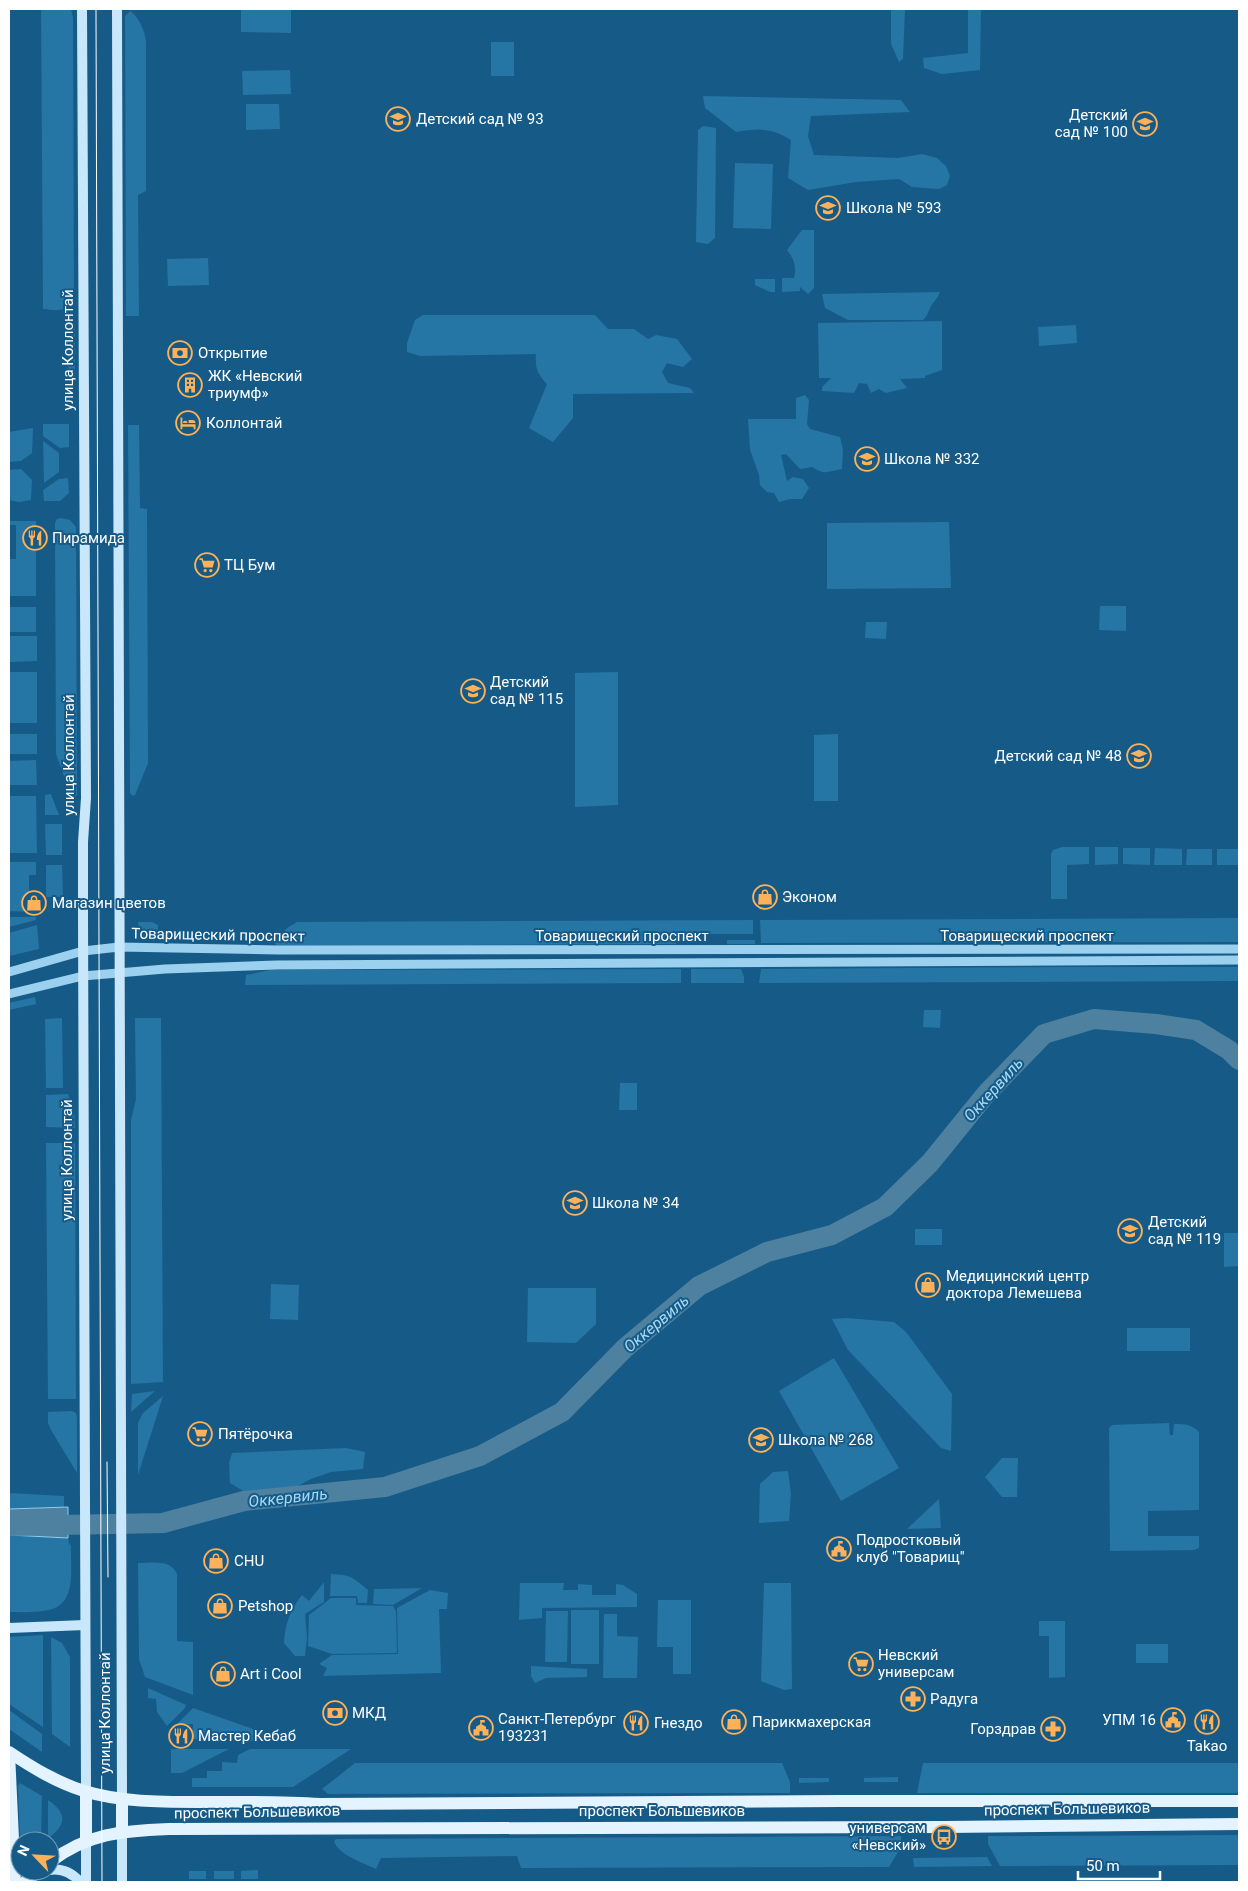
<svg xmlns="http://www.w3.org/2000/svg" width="1248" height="1891" viewBox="0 0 1248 1891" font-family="Roboto,sans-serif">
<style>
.green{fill:#2575a5}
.water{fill:#4e81a0;stroke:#8dcef1}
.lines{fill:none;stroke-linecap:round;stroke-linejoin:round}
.river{stroke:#4e81a0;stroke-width:20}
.tertiary{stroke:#9bd0ee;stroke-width:9}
.secondary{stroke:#c9e7fa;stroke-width:10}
.primary{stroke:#e3f3ff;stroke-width:12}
.tram{stroke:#fff;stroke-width:1}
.labels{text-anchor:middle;stroke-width:4;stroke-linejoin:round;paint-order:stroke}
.poi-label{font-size:15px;fill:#fff;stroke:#165b87;text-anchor:start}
.street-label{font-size:15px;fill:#fff;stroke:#165b87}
.water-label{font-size:16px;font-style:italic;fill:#a7d9f6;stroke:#165b87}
</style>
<rect width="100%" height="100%" fill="#165b87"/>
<g class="green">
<path d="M41,9H71L73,18L74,300C67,313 55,310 43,309Z"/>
<path d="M241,9H291V33L241,32Z"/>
<path d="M891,9H905L903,59L899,62L891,44Z"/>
<path d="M968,9H981L980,70L942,74L924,68L923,58L968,53Z"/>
<path d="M130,11C139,17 145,31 146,42V191L138,195L139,316H126L125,16Z"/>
<rect x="491" y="42" width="23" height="34"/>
<path d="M290,70L291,94L243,95L242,71Z"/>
<path d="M703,96L901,100L910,112L811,116L808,136L814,155L898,158L922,154L937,158L946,166L950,176L947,185L939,189L912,187L899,179L856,182L808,190L788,178L791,140C772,128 758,128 736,132L705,108Z"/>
<path d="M246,104H279L280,129L246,130Z"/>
<path d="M703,126L716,128L715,238L708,244L696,242L698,130Z"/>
<path d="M735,163L773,164L771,229L733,228Z"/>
<path d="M802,230H814V288L808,294L800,287V291L782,292V278H794C797,267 794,259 787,250Z"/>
<path d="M208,258L209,285L168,286L167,259Z"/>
<path d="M755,279H775V292H770L755,285Z"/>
<path d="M940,292C938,298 934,301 931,306C928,312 928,315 923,320H848L825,308L822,294Z"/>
<path d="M423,315H595L608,329H634L648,339L656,335L677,339L692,359L683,367L667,363L662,372L668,383L690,388L694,393L573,394V418L553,442L529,428L547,384C537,374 535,367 536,354L420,356L407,352V343L415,320Z"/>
<path d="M942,321V370L925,376V378L900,379L907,388L886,393L879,389L871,393L867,384L859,383L854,393L822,391V387L831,378H819L818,323Z"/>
<path d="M71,324L75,327V378L72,381L68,378V327Z"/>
<path d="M1076,325L1077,343L1039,346L1038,327Z"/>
<path d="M805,395L809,400L807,424L810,429L840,437L843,450L842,469C828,471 826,476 812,467L800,469L786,454L781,455L787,481L793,477L803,479L809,488L802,499H790L779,502L774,493L767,492L760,485L759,475L750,450L748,419H796V398Z"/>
<path d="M43,424H69V447L60,448L43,436Z"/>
<path d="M128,425H139L140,508L147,509L148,763L135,795L133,796L130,793Z"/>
<path d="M33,428L32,453L21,461L9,462V432Z"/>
<path d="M43,441L59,453V472L44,483Z"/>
<path d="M21,469L32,480L31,500L19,502L9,500V470Z"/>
<path d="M68,478L69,493L60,501H44L43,490L59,479Z"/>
<path d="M60,518L70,520L76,527L77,795L74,798L71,796L56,754L55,523L57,519Z"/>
<path d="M9,521H36V596H9V559H16V525H9Z"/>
<path d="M949,522L951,588L827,589V523Z"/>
<path d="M1100,606H1126V631L1099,630Z"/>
<rect x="9" y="607" width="27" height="25"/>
<path d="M866,622H887L886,639L865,638Z"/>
<path d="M9,636H37V661L9,662Z"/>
<rect x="9" y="672" width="28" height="51"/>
<path d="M618,672V805L575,807V673Z"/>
<rect x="9" y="734" width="28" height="20"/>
<path d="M838,734V801H814V735Z"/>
<path d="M36,760L37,785H9V761Z"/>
<path d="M51,794L59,815H45V795Z"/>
<path d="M9,796H36L37,853H9Z"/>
<path d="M45,824H62V855H46Z"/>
<path d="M1062,847H1089V864L1067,865V899H1051V854L1053,850Z"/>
<path d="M1095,847H1118V864L1095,865Z"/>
<path d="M1123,848H1150V865L1123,864Z"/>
<path d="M1155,848L1182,849V865H1154Z"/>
<path d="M1187,849H1212V865H1186Z"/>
<rect x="1217" y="849" width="22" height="16"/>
<path d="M9,862H36V875H29V911L36,912L9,911Z"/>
<path d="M46,865H62L63,897H46Z"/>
<path d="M9,917H36V920L9,927Z"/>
<path d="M1239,918V942L761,943L760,920Z"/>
<path d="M753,920V934H676V944L277,946L274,943L287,928L297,922Z"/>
<path d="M138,922H152L158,925V940C148,939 139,933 138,922Z"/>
<path d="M37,925L39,949L9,956V933Z"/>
<rect x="727" y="940" width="28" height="4"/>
<path d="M1070,967H1239V981L759,983L761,969Z"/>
<path d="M681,969V983L245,985L246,975L270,970Z"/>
<path d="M691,969H741L744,977V983H691Z"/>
<path d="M35,997L36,1004L9,1010V1003Z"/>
<path d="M924,1010H941L940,1028L923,1027Z"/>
<path d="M62,1018L63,1088H46L45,1019Z"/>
<path d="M135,1018H161L163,1382L131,1384V1120L136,1099Z"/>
<path d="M620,1083H637V1110H619Z"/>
<path d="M68,1094L74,1113L75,1128L46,1127V1095Z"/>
<path d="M46,1143H75L76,1399H48Z"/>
<rect x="915" y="1229" width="27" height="16"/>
<path d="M1224,1233H1239V1266L1224,1267Z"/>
<path d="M271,1284L299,1285L298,1320L270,1319Z"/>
<path d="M528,1288H596V1324L576,1343L527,1342Z"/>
<path d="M847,1318L894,1322L906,1332L952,1394L951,1451L941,1448L848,1350L832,1319Z"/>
<rect x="1127" y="1328" width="63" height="23"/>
<path d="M834,1358L899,1468L841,1501L779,1391Z"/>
<path d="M155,1391L131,1412L132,1394Z"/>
<path d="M163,1396L138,1475V1423L143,1413Z"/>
<path d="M72,1411L76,1413L77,1417V1473L51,1430L48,1423V1412Z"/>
<path d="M1169,1423L1170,1435H1173L1174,1424C1185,1424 1191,1424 1199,1432V1510L1148,1511V1536H1199V1548L1194,1550L1110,1551L1109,1428L1112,1425Z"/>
<path d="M346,1448L365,1452L363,1469L331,1472L311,1479L292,1489L248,1494L230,1483L229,1463L232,1453Z"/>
<path d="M1002,1458H1018L1017,1497H1002L985,1477Z"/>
<path d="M788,1471L791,1494L789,1521L759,1523L760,1484L773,1472Z"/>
<path d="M9,1493L64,1496V1507L9,1509Z"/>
<path d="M939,1499L941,1528L907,1529Z"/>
<path d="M9,1535L68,1538L69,1544L71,1545C70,1566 78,1604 49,1610C36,1613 22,1612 9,1612Z"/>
<path d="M138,1563C151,1563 171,1559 177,1574V1641L193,1642V1695L145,1677L139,1659Z"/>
<path d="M331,1574C352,1575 352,1577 368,1590L367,1603H358L357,1596H330Z"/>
<path d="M324,1582V1602L305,1614L307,1638L305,1656H295L284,1643C285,1624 290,1610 302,1595L309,1601Z"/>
<path d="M520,1583H564L563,1590H578V1584L592,1585V1595H616V1584L623,1585L637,1594V1607L542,1608V1618L519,1620Z"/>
<path d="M764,1583H791L792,1689L784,1690L761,1681Z"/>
<path d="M422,1588L393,1605L373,1604L374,1589Z"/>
<path d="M430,1590L448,1593L447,1609H439L441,1673L323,1676L327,1668L319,1664L332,1655L398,1654L397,1608Z"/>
<path d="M331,1598H356V1605L393,1606L396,1611L397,1653L332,1654L308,1646L309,1615Z"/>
<path d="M658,1600H691V1674H673V1647H657Z"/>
<rect x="571" y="1610" width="28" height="54"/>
<path d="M546,1611H568L567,1662H545Z"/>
<path d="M604,1614H617V1636L638,1637L637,1678H603Z"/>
<path d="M1039,1621H1065V1677L1049,1678V1636H1039Z"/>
<path d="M43,1635V1727L9,1704V1637Z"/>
<path d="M51,1637L62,1643L70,1657V1747L52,1734Z"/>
<rect x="1136" y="1644" width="32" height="19"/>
<path d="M531,1666L587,1669V1677L546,1678L535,1683L531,1676Z"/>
<path d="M148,1688L186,1705L185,1708L167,1726L157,1712L156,1699L148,1698Z"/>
<path d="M193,1708L262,1732L265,1737L260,1741L193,1739V1724H177Z"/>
<path d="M9,1710L42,1734V1752L9,1729Z"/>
<path d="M171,1749H229L182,1773H171Z"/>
<path d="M250,1749H351L293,1787H192V1778H207V1771H222V1762L237,1763L238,1755Z"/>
<path d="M355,1763H782L790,1782V1793L328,1794L322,1789Z"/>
<path d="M923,1763H1239V1793H917Z"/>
<path d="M898,1777V1782H864V1778Z"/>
<path d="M799,1778H829V1782L799,1783Z"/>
<path d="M20,1783L42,1796L41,1841H20L18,1786Z"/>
<path d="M48,1800C68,1814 66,1824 48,1839Z"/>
<path d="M1239,1835V1865L1000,1866L988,1844V1836Z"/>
<path d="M901,1836V1847L889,1867L521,1868L517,1856L381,1858L376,1869C364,1863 338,1855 334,1841L336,1839Z"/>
<path d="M987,1857L992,1866L914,1867L913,1858Z"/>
<path d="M258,1870V1879H241V1871Z"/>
<rect x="189" y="1871" width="17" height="8"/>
<rect x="214" y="1871" width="20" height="8"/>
</g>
<path class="water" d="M68,1507V1538L9,1535V1509Z"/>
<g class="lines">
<path class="river" d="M9,1526L163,1523L244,1501L385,1487L480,1456L562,1412L625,1348L699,1286L767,1252L832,1235L885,1207L930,1163L986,1094L1044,1034L1094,1019L1156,1024L1196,1030L1229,1050L1239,1060"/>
<g class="tertiary">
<path d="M9,972L83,951L119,947L278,950L1239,949"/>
<path d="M9,994L83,976L165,969L277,965L1239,960"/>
</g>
<g class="secondary">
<path d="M82,9L86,798L83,842V916L86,1792"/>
<path d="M117,9L122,1799"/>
<path d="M9,1628L85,1625"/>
<path d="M122,1832V1882"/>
<path d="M86,1841V1882"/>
<path d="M50,1870C63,1868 72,1873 80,1882"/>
</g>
<g class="primary">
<path d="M9,1752C33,1768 56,1782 84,1791C120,1802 160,1802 198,1802C239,1802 280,1801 320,1804L840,1801H1239"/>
<path d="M9,1753L15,1882"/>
<path d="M86,1792V1841"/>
<path d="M122,1799V1832"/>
<path d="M50,1862C88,1833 122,1831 169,1829L945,1827L1239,1824"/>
<path d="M25,1882L39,1871"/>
</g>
<g class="tram">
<path d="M96,9L102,1882"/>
<path d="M107,1462L108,1577"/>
</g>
</g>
<defs>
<g id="school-ring" transform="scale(1.25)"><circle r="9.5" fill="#165b87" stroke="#ffb159" stroke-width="1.5"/><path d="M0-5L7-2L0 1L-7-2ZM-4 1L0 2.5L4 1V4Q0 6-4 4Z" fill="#ffb159"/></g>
<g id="bank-ring" transform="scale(1.25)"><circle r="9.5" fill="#165b87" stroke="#ffb159" stroke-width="1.5"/><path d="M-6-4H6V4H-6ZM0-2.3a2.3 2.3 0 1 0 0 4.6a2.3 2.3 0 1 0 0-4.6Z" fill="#ffb159"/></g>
<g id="building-ring" transform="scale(1.25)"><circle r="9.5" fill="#165b87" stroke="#ffb159" stroke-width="1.5"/><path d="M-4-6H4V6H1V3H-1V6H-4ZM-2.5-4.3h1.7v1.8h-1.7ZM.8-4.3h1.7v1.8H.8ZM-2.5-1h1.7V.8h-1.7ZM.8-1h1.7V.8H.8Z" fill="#ffb159"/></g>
<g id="hotel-ring" transform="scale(1.25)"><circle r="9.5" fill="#165b87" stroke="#ffb159" stroke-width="1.5"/><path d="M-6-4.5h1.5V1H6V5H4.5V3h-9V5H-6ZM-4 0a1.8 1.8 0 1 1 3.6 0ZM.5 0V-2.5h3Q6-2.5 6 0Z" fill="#ffb159"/></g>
<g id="restaurant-ring" transform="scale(1.25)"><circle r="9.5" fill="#165b87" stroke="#ffb159" stroke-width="1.5"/><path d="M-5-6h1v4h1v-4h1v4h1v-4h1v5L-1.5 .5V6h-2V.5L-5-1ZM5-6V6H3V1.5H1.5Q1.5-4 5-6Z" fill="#ffb159"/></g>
<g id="supermarket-ring" transform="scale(1.25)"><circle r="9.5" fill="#165b87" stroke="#ffb159" stroke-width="1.5"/><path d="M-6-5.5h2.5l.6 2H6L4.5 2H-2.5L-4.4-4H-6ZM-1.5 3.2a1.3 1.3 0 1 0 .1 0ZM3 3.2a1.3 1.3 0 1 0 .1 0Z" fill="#ffb159"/></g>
<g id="shop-ring" transform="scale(1.25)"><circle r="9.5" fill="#165b87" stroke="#ffb159" stroke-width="1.5"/><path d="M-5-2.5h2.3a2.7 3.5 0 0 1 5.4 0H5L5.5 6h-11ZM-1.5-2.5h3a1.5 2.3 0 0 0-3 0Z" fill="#ffb159"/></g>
<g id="civic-ring" transform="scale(1.25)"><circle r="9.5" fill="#165b87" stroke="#ffb159" stroke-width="1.5"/><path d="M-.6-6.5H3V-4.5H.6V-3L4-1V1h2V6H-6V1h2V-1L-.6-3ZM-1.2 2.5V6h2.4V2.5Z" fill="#ffb159"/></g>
<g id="pharmacy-ring" transform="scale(1.25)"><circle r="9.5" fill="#165b87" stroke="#ffb159" stroke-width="1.5"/><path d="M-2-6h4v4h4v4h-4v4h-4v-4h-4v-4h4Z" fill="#ffb159"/></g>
<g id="bus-ring" transform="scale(1.25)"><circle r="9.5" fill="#165b87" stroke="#ffb159" stroke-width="1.5"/><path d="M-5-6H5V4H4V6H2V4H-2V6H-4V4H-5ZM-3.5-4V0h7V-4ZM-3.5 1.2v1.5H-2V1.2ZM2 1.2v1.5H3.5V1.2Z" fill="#ffb159"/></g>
</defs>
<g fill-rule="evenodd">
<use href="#school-ring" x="398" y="119"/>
<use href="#school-ring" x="1145" y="124"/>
<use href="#school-ring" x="828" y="208"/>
<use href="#bank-ring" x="180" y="353"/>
<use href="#building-ring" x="190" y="385"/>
<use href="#hotel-ring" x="188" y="423"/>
<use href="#school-ring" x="867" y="459"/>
<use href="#restaurant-ring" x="35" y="538"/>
<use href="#supermarket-ring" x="207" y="565"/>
<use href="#school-ring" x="473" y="691"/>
<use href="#school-ring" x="1139" y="756"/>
<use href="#shop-ring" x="765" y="897"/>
<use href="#shop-ring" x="34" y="903"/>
<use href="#school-ring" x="575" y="1203"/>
<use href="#school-ring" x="1130" y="1231"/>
<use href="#shop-ring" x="928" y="1285"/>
<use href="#supermarket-ring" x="200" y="1434"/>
<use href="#school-ring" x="761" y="1440"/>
<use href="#civic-ring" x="839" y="1549"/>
<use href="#shop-ring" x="216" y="1561"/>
<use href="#shop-ring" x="220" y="1606"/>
<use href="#supermarket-ring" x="861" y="1664"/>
<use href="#shop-ring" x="223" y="1674"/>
<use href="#pharmacy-ring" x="913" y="1699"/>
<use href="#bank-ring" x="335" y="1713"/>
<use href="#civic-ring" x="1173" y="1720"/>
<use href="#shop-ring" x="734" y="1722"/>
<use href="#restaurant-ring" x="1207" y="1722"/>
<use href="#restaurant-ring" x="636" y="1723"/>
<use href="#civic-ring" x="481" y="1728"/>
<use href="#pharmacy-ring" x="1053" y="1729"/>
<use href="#restaurant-ring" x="181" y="1736"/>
<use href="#bus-ring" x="944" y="1837"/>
</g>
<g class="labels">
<g class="poi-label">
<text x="1128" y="120" text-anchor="end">Детский<tspan x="1128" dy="17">сад № 100</tspan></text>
<text x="416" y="124">Детский сад № 93</text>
<text x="846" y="213">Школа № 593</text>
<text x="198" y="358">Открытие</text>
<text x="208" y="381">ЖК «Невский<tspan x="208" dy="17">триумф»</tspan></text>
<text x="206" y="428">Коллонтай</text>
<text x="884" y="464">Школа № 332</text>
<text x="52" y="543">Пирамида</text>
<text x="224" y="570">ТЦ Бум</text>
<text x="490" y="687">Детский<tspan x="490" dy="17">сад № 115</tspan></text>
<text x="1122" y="761" text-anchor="end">Детский сад № 48</text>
<text x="782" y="902">Эконом</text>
<text x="52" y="908">Магазин цветов</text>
<text x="592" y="1208">Школа № 34</text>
<text x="1148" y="1227">Детский<tspan x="1148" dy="17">сад № 119</tspan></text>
<text x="946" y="1281">Медицинский центр<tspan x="946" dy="17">доктора Лемешева</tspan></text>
<text x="218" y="1439">Пятёрочка</text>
<text x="778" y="1445">Школа № 268</text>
<text x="856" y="1545">Подростковый<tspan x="856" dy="17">клуб "Товарищ"</tspan></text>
<text x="234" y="1566">CHU</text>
<text x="238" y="1611">Petshop</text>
<text x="878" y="1660">Невский<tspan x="878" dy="17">универсам</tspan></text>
<text x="240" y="1679">Art i Cool</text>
<text x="930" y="1704">Радуга</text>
<text x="352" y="1718">МКД</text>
<text x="498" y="1724">Санкт-Петербург<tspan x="498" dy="17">193231</tspan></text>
<text x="1156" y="1725" text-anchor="end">УПМ 16</text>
<text x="752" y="1727">Парикмахерская</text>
<text x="654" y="1728">Гнездо</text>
<text x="1036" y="1734" text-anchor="end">Горздрав</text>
<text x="198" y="1741">Мастер Кебаб</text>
<text x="1207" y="1751" text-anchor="middle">Takao</text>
<text x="926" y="1833" text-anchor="end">универсам<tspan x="926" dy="17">«Невский»</tspan></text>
</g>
<g class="street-label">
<text transform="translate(68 350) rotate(-90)" y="5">улица Коллонтай</text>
<text transform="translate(69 755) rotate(-90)" y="5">улица Коллонтай</text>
<text transform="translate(218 935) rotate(1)" y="5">Товарищеский проспект</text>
<text x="622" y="941">Товарищеский проспект</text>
<text x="1027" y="941">Товарищеский проспект</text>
<text transform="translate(67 1160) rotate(-90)" y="5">улица Коллонтай</text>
<text transform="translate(105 1713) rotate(-90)" y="5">улица Коллонтай</text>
<text transform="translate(1067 1809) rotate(-1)" y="5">проспект Большевиков</text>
<text x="662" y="1816">проспект Большевиков</text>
<text transform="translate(257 1812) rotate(-1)" y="5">проспект Большевиков</text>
</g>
<g class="water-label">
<text transform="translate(993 1089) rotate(-48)" y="6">Оккервиль</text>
<text transform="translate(656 1323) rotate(-40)" y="6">Оккервиль</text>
<text transform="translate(288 1497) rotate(-6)" y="6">Оккервиль</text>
</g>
</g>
<rect width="1248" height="1891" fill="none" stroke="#ffffff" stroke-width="20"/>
<g transform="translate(35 1856) rotate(295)"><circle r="24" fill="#165b87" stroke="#739db7"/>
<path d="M0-4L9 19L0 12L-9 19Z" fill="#ffb159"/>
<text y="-8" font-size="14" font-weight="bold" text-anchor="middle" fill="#ffffff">N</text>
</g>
<path d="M1078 1871v8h82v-8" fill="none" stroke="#ffffff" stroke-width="2.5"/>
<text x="1086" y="1871" font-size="15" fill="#ffffff" stroke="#165b87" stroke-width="4" paint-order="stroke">50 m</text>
</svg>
